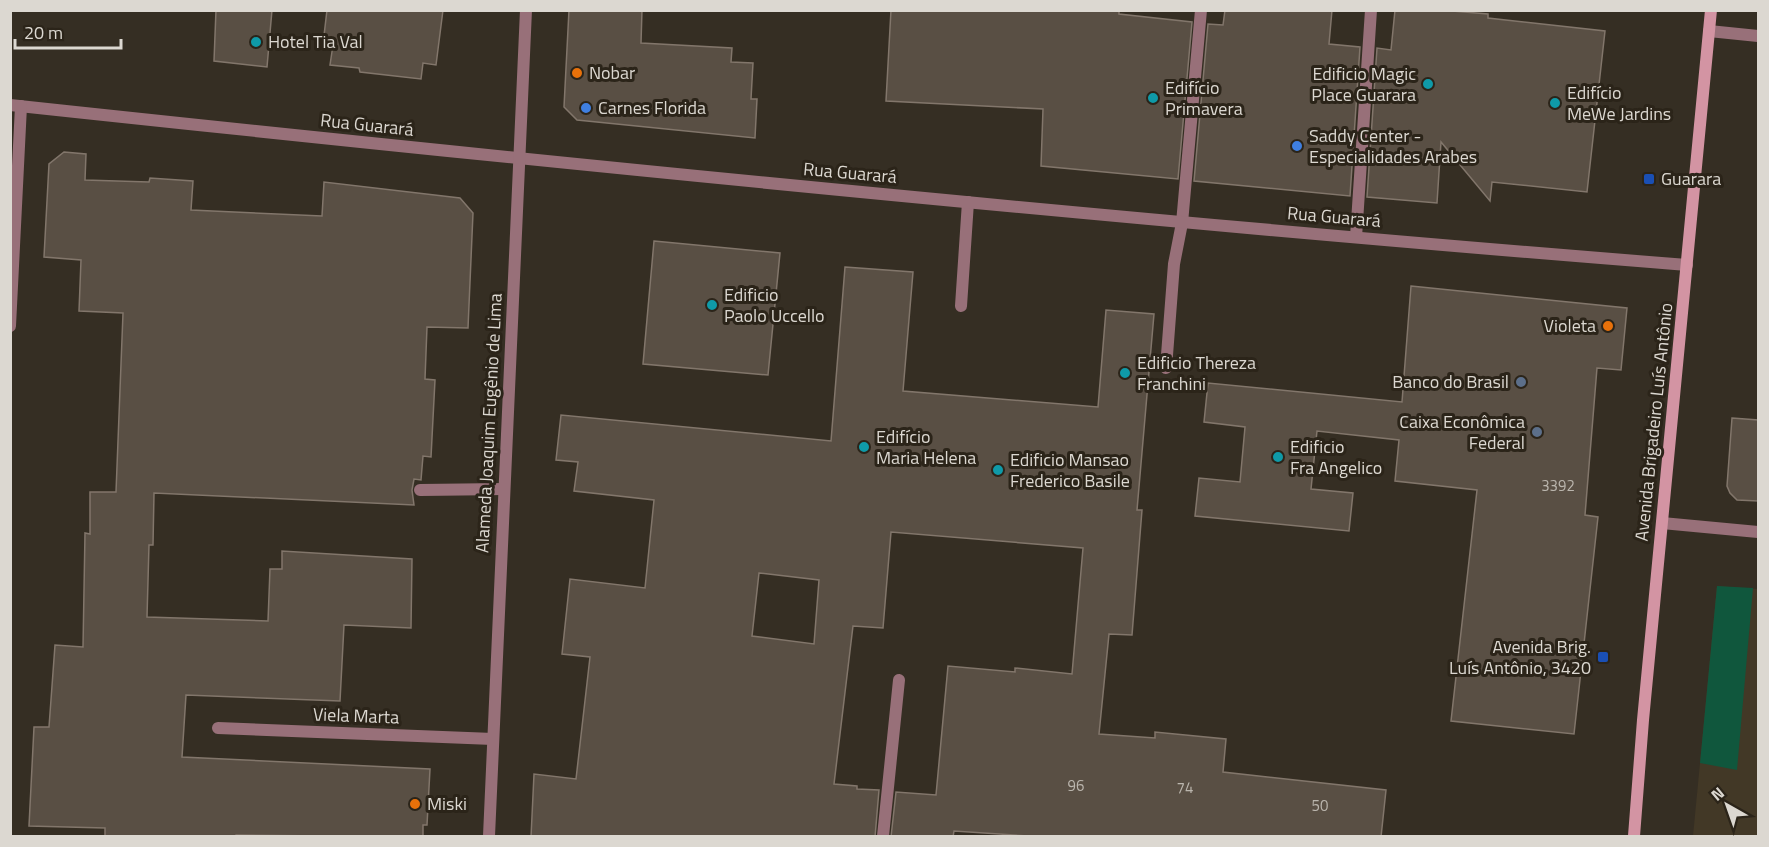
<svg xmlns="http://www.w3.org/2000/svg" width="1769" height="847" viewBox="0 0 1769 847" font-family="'Titillium Web',sans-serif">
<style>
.built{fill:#423826}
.green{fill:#10573d}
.building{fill:#594f44;stroke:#82766b;stroke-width:1.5;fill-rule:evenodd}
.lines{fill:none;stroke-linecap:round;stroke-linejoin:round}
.lane{stroke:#987079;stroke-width:12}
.street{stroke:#987079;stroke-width:12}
.secondary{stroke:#d394a3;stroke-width:12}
.culture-dot{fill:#0f9aa8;stroke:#2b2419;stroke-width:2}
.food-dot{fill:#e8710a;stroke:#2b2419;stroke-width:2}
.shop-dot{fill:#3f7fe0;stroke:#2b2419;stroke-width:2}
.transit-dot{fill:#1a4fb4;stroke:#2b2419;stroke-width:2}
.service-dot{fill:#5c6f8a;stroke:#2b2419;stroke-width:2}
.labels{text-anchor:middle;stroke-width:6;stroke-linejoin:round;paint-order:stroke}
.number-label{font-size:15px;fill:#bbb6ae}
.poi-label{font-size:18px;fill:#dcd8d1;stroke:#2b2419;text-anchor:start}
.street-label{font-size:18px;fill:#dcd8d1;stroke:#2b2419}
</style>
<rect width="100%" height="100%" fill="#352e23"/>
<path class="built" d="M1717,586L1758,589V836H1693Z"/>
<path class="green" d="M1717,586L1753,588L1737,770L1700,763Z"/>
<g class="building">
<path d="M216,10H272L267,67L214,61Z"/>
<path d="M327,10H443L436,65L423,63L421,79L360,72L359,68L330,65L333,45L323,44Z"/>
<path d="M569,10H642L641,43L732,48L731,62L753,63L751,99H757L755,138L577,120L564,107Z"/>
<path d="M891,10H1119V14L1192,22L1178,179L1041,166L1043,109L886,101Z"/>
<path d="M1225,10H1332L1329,44L1360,47L1350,196L1194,181L1208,24L1223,25Z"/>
<path d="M1395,10H1440L1488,14V18L1605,31L1587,192L1492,182L1490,201L1441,142L1437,203L1367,197L1377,48L1391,50Z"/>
<path d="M64,152L86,154L85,180L149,182L150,178L193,181L191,210L322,216L324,182L460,198L473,213L468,328L427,327L425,379L435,380L431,457L423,456L421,480L414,479L412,490L414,505L154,493L153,545H149L147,617L268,621L270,569H282V551L412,559L411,628L344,625L340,701L186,695L182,757L430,769L427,825H423V837L236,835L235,837H105V828L29,826L34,727H49L55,645L83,647L85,533L90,534V492H116L123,313L79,311L81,260L44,257L49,164Z"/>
<path d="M654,241L780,253L768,375L643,364Z"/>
<path d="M845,267L913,272L903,391L1098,407L1106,310L1154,314L1137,510H1142L1132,635L1109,634L1099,734L1155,738V732L1226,739L1223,772L1386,790L1381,837H1044L954,831L953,837H891L896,792L936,795L948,666L1015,672V668L1072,674L1083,548L891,532L883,628L853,626L834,784L857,786V789L879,790L875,837H531L534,774L576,779L590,657L562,654L570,579L645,588L654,500L574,491L578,462L556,460L561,415L831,441ZM759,573L819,580L814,644L752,636Z"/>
<path d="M1411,286L1627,308L1621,370L1597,368L1585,515L1598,517L1574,734L1451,721L1477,490L1395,481L1399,440L1317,431L1311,489L1353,493L1349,531L1195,516L1199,478L1240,482L1245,427L1204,422L1208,383L1402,402Z"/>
<path d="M1732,418L1758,420V501L1737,500L1730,493L1727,486Z"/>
</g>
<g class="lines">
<g class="lane">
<path d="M1356,237L1371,10"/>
<path d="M961,306L968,202"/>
<path d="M1166,368L1174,264L1182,223L1201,10"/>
<path d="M420,490L504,489"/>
<path d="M218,728L493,739"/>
<path d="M883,836L899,680"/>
</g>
<g class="street">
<path d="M1709,31L1758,36"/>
<path d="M10,105C569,165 1127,221 1687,265"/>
<path d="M10,326L21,106"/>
<path d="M1662,523L1758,532"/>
<path d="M489,836L526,10"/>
</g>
<path class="secondary" d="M1634,836L1643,720L1711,10"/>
</g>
<g class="culture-dot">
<circle cx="256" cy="42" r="6"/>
<circle cx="1428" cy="84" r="6"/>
<circle cx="1153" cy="98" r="6"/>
<circle cx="1555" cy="103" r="6"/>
<circle cx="712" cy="305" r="6"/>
<circle cx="1125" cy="373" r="6"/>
<circle cx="864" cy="447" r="6"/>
<circle cx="1278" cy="457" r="6"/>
<circle cx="998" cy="470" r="6"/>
</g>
<g class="food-dot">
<circle cx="577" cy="73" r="6"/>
<circle cx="1608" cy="326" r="6"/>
<circle cx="415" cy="804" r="6"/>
</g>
<g class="shop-dot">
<circle cx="586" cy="108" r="6"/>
<circle cx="1297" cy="146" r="6"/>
</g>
<g class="transit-dot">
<rect x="1643" y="173" width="12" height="12" rx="3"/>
<rect x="1597" y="651" width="12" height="12" rx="3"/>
</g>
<g class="service-dot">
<circle cx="1521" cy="382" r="6"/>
<circle cx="1537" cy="432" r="6"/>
</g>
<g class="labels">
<g class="number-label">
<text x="1558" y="491">3392</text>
<text x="1076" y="791">96</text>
<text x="1185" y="793">74</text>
<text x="1320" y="811">50</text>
</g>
<g class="poi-label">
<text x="268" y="48">Hotel Tia Val</text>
<text x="589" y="79">Nobar</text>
<text x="1416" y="80" text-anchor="end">Edificio Magic<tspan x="1416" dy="21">Place Guarara</tspan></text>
<text x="1165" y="94">Edifício<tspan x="1165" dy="21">Primavera</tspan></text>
<text x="1567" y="99">Edifício<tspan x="1567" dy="21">MeWe Jardins</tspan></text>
<text x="598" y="114">Carnes Florida</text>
<text x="1309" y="142">Saddy Center -<tspan x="1309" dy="21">Especialidades Arabes</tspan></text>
<text x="1661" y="185">Guarara</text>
<text x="724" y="301">Edificio<tspan x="724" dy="21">Paolo Uccello</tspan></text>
<text x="1596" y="332" text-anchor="end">Violeta</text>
<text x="1137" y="369">Edificio Thereza<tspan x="1137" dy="21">Franchini</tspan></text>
<text x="1509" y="388" text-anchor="end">Banco do Brasil</text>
<text x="1525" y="428" text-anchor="end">Caixa Econômica<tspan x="1525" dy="21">Federal</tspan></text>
<text x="876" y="443">Edifício<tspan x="876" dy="21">Maria Helena</tspan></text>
<text x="1290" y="453">Edificio<tspan x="1290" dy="21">Fra Angelico</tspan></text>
<text x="1010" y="466">Edificio Mansao<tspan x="1010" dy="21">Frederico Basile</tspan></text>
<text x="1591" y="653" text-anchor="end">Avenida Brig.<tspan x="1591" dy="21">Luís Antônio, 3420</tspan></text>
<text x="427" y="810">Miski</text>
</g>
<g class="street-label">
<text transform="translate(367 125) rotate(6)" y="6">Rua Guarará</text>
<text transform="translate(850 173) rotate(5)" y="6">Rua Guarará</text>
<text transform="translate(1334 217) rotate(5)" y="6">Rua Guarará</text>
<text transform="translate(1654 422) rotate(-84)" y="6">Avenida Brigadeiro Luís Antônio</text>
<text transform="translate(489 423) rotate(-87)" y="6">Alameda Joaquim Eugênio de Lima</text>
<text transform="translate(356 716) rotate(2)" y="6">Viela Marta</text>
</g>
</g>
<rect width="1769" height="847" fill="none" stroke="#dcd8d1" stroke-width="24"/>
<g transform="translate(1727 805) rotate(320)" stroke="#2b2419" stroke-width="4.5" paint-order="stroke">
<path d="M0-4.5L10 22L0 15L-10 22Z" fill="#dcd8d1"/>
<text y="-9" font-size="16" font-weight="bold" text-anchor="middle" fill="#dcd8d1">N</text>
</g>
<path d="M15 39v9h106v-9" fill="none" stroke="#dcd8d1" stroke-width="3"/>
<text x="24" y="39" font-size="18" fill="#dcd8d1" stroke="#2b2419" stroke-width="4.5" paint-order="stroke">20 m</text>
</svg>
